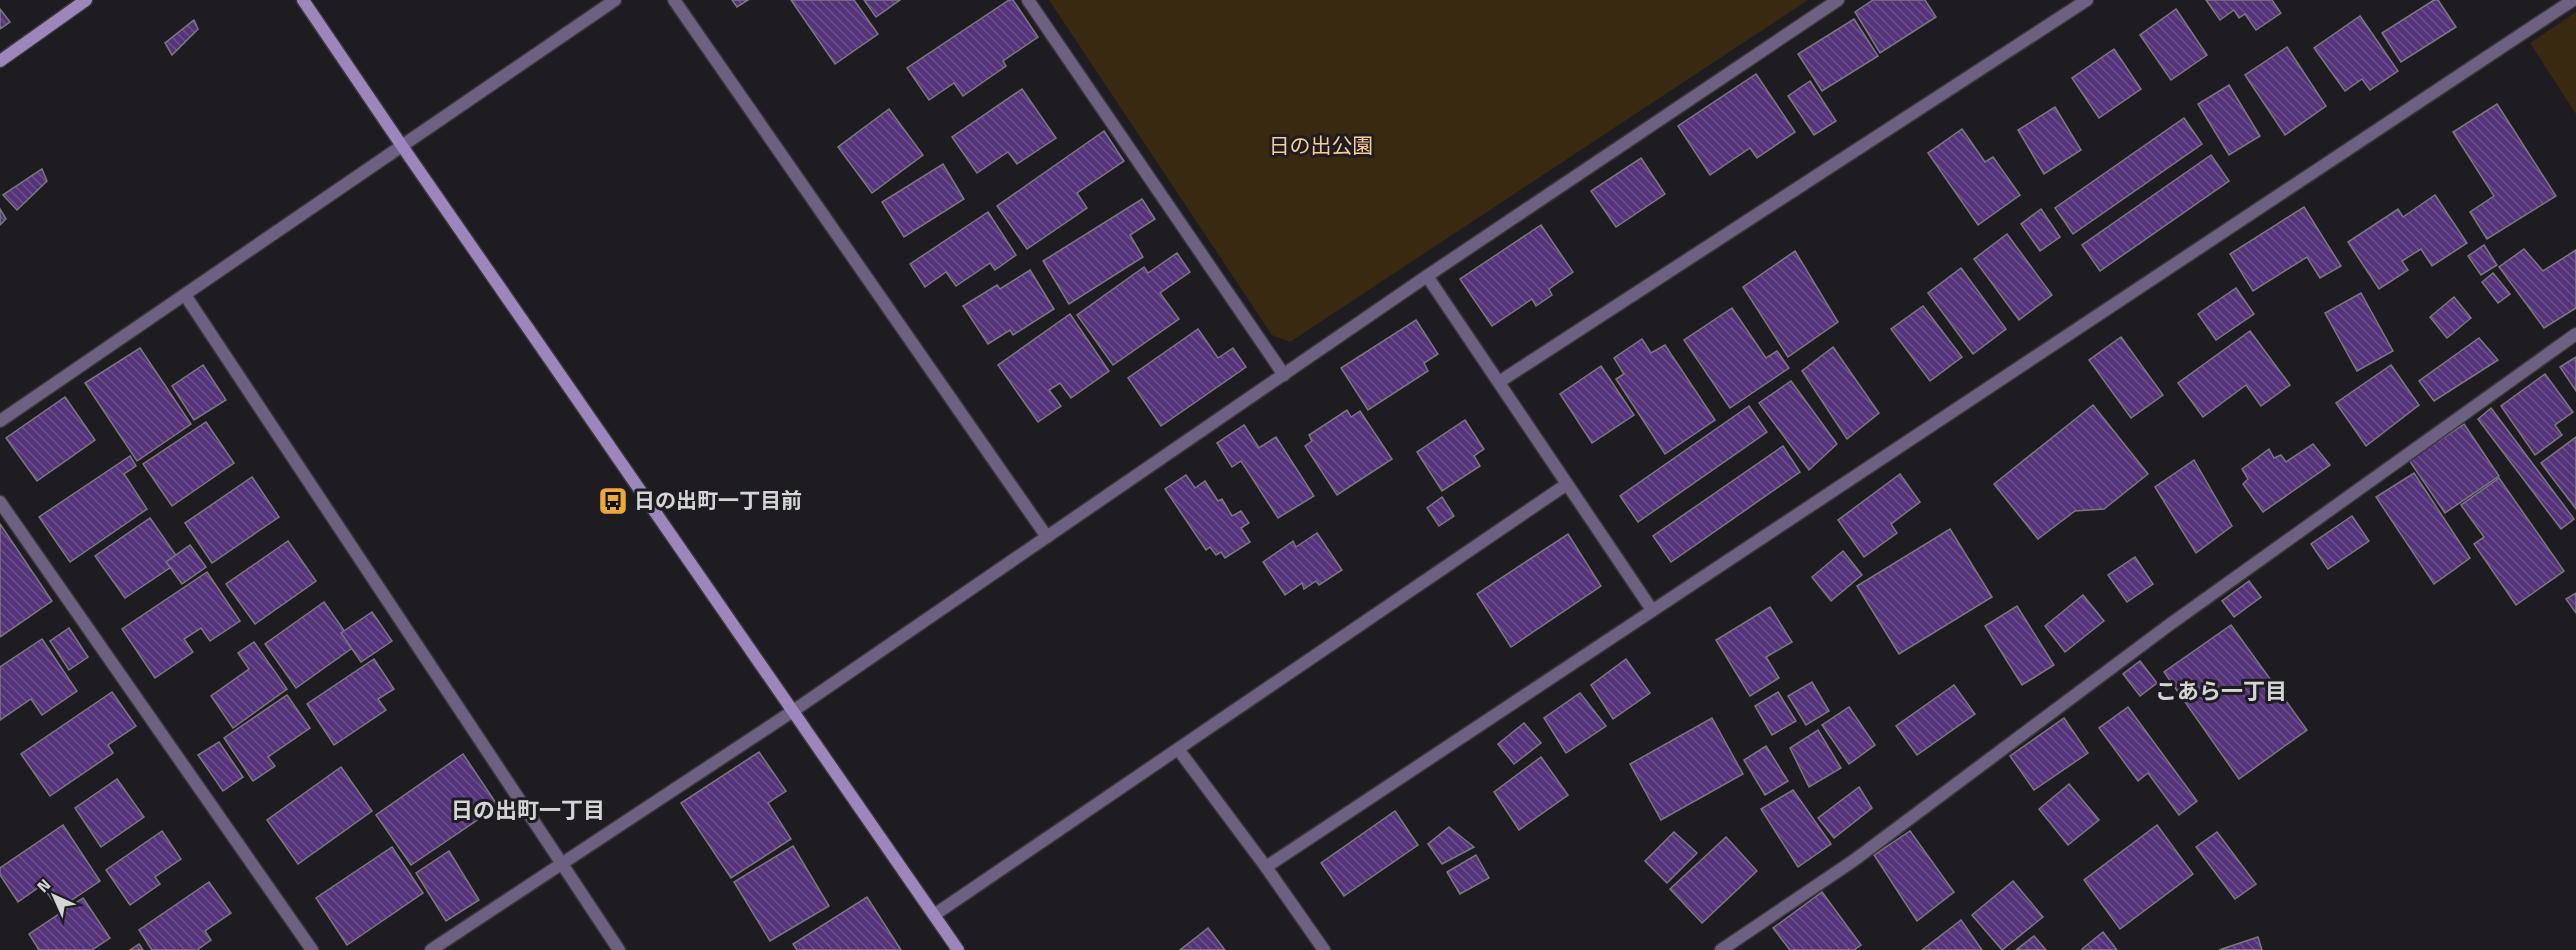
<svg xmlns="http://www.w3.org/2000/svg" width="2576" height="950" viewBox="0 0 2576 950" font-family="'Titillium Web','Noto Sans JP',sans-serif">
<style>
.green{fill:#3a2911}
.building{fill:url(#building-back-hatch);stroke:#7b797f;stroke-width:1.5}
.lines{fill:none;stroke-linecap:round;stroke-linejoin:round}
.street-casing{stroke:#38363a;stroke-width:15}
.secondary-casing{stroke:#38363a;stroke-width:15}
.street{stroke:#6d6081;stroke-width:12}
.secondary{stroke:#9c86bb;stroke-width:12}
.labels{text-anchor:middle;stroke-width:6;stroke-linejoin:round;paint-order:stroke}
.park-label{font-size:21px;fill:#f9ce94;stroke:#1e1c21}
.poi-label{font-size:21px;font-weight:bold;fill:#d5d4d7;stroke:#1e1c21;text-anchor:start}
.neighbourhood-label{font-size:22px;font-weight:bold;fill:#d5d4d7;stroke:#1e1c21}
</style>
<defs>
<pattern id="building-back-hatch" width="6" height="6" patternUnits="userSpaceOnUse" patternTransform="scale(1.5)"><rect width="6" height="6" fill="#54337a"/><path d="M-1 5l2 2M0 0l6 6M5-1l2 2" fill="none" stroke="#6c508c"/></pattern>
</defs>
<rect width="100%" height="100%" fill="#1e1c21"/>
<g class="green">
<path d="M1049,0H1808L1290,342L1272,335Z"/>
<path d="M2576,12V114L2530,43Z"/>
</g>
<g class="building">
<path d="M732,0H748L737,7Z"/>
<path d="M791,0H854L878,34L835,64Z"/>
<path d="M864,0H900L876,17Z"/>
<path d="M1009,0H1013L1038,37L1003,61L1006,66L963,96L954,83L929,100L907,68Z"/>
<path d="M1873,0H1925L1936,17L1880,53L1855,12Z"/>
<path d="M2206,0H2272L2281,13L2256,30L2245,14L2239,18L2234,10L2220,20Z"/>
<path d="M2434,0H2438L2456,27L2401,62L2382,33Z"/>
<path d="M0,9L10,22L0,29Z"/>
<path d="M2176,9L2207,55L2171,80L2140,35Z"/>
<path d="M2360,16L2398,71L2370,90L2362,79L2345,91L2314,48Z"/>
<path d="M1854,19L1878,56L1822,91L1798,54Z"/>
<path d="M194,20L198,29L172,55L165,43Z"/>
<path d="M2287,47L2326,106L2285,135L2245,75Z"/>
<path d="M2114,49L2141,89L2099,118L2072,78Z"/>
<path d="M1756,74L1795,132L1757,158L1750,148L1710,175L1678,126Z"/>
<path d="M1810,81L1836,121L1814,135L1788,96Z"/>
<path d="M2229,85L2260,136L2229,155L2198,104Z"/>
<path d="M1022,89L1056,138L1017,164L1008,152L977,173L952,137Z"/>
<path d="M2497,104L2556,196L2487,239L2470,212L2494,196L2453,132Z"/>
<path d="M2055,107L2081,150L2044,174L2018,130Z"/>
<path d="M889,109L923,155L872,193L838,147Z"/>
<path d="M2184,118L2202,144L2073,234L2055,208Z"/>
<path d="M1962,129L1985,162L1993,157L2020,195L1978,225L1928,153Z"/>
<path d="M1104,131L1124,161L1077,193L1087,208L1027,249L997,206Z"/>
<path d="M2211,155L2229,181L2100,271L2082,245Z"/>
<path d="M1641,158L1665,194L1616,227L1591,191Z"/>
<path d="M943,164L964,199L904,237L882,202Z"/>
<path d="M42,169L47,181L17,210L3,195Z"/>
<path d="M2435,195L2467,243L2432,266L2421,249L2402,261L2408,270L2379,289L2348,242L2398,209L2403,217Z"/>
<path d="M1142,199L1155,219L1130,235L1143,257L1069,304L1043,261Z"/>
<path d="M2304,207L2341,266L2320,278L2307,257L2253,291L2230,254Z"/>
<path d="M0,209L6,219L0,225Z"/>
<path d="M2041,209L2060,237L2040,251L2021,224Z"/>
<path d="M988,212L1016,255L995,270L990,263L956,286L946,272L925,287L910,264Z"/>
<path d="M1541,225L1573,272L1549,289L1552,295L1536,306L1532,299L1492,326L1460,279Z"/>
<path d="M2007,234L2052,295L2019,320L1974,259Z"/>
<path d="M2484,245L2497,265L2481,275L2468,256Z"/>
<path d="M2524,249L2543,271L2576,250V308L2544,328L2499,267Z"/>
<path d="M1795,251L1838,322L1788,357L1743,287Z"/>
<path d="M1177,253L1190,272L1160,293L1179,319L1113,365L1077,315L1144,267L1148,273Z"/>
<path d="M1961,268L2006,329L1973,354L1928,293Z"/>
<path d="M1030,270L1054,309L1013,335L1010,330L988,344L963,306L997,285L1000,289Z"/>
<path d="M2493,273L2510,294L2498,303L2482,282Z"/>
<path d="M2236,288L2254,314L2216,340L2198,314Z"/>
<path d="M2361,293L2393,351L2357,371L2325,313Z"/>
<path d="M2454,297L2471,318L2447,338L2430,317Z"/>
<path d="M1923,306L1962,357L1930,381L1891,329Z"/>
<path d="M1732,308L1766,358L1777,351L1789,368L1730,408L1684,340Z"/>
<path d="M1070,314L1109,371L1071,398L1060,383L1049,390L1061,406L1038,422L998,365Z"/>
<path d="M1416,320L1438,354L1424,363L1428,371L1368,410L1341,368Z"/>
<path d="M1198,329L1218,358L1233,348L1246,367L1161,426L1128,378Z"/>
<path d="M2250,331L2290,385L2261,406L2246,385L2203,417L2178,383Z"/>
<path d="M2121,337L2163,395L2131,418L2089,360Z"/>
<path d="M2479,338L2498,360L2434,401L2419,381Z"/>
<path d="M1642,339L1651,353L1665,345L1715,420L1665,454L1616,379L1624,374L1614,358Z"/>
<path d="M1833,347L1879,413L1847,439L1802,371Z"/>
<path d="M140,348L191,424L137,461L85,383Z"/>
<path d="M2576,357V391L2560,367Z"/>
<path d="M203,365L226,400L194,420L172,386Z"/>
<path d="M2391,365L2419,405L2366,446L2336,403Z"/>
<path d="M1601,366L1634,415L1592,443L1560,394Z"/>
<path d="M2545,374L2573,412L2555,425L2562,435L2535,455L2501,406Z"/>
<path d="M1791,381L1837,444L1809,470L1759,403Z"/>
<path d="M65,397L95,440L37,481L6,438Z"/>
<path d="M2093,405L2148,474L2104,509L2075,511L2038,539L1994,484Z"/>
<path d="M1749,406L1767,432L1638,522L1620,496Z"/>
<path d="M2491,408L2574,519L2561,529L2478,419Z"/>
<path d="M1347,410L1351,417L1360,411L1392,459L1337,495L1305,446L1312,441L1309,435Z"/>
<path d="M1465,420L1484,449L1474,456L1480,466L1442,491L1417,452Z"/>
<path d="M206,422L234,463L172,506L143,464Z"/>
<path d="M2464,424L2499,476L2445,513L2409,460Z"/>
<path d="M1244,425L1259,448L1276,437L1314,496L1278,518L1241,461L1232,467L1217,443Z"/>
<path d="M2576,437V509L2541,463Z"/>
<path d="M2313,444L2330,465L2263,512L2243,484L2248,479L2242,469L2269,449L2274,458L2281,455L2286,462Z"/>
<path d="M1783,446L1800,472L1671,562L1653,536Z"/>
<path d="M130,456L136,466L124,474L147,509L70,562L39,517Z"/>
<path d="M2194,460L2232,526L2196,553L2155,487Z"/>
<path d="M2414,473L2470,558L2434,584L2376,497Z"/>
<path d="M1900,474L1920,502L1891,524L1897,533L1864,557L1838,520Z"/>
<path d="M1186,475L1195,488L1205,481L1218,501L1222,499L1232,516L1241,511L1249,523L1241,528L1250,542L1225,558L1221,552L1216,555L1210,547L1206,550L1165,489Z"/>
<path d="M252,477L279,517L212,563L185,523Z"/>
<path d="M2499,478L2564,571L2516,605L2474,544L2484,537L2461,505Z"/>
<path d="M1442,497L1454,516L1439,526L1427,508Z"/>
<path d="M2352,516L2369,541L2328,569L2311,544Z"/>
<path d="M150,518L180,561L125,598L95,556Z"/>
<path d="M0,524L52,601L0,637Z"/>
<path d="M1950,529L1992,597L1899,654L1857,586Z"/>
<path d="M1317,533L1342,570L1319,585L1316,581L1304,589L1302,583L1285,595L1263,562L1293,541L1296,547Z"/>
<path d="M1568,534L1601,586L1511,647L1477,594Z"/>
<path d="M288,541L316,581L255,624L226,584Z"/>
<path d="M190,545L206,567L182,584L166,562Z"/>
<path d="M1843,551L1862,575L1831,601L1812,577Z"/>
<path d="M2135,557L2153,584L2127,602L2108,575Z"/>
<path d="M207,572L240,621L210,641L201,628L184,639L193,652L155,678L122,629Z"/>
<path d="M2249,581L2261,597L2234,617L2222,601Z"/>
<path d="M2576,593V613L2566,599Z"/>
<path d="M2083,595L2104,621L2065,652L2045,626Z"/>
<path d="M324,602L355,646L296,688L265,644Z"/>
<path d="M2017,606L2054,665L2022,685L1985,626Z"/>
<path d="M1770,607L1792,642L1766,657L1779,678L1750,696L1716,640Z"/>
<path d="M372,612L392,641L361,662L341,633Z"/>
<path d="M2231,625L2307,730L2239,779L2164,672Z"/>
<path d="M69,628L88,657L69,670L50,641Z"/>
<path d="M42,639L77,691L42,715L31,699L0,720V667Z"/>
<path d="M254,642L287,689L233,728L211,696L249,669L238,653Z"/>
<path d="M374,659L394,689L378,699L386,710L334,745L307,704Z"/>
<path d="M1626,659L1650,693L1613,719L1591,685Z"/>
<path d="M2140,661L2157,683L2140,696L2123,674Z"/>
<path d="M1812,682L1829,711L1806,725L1788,696Z"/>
<path d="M1954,685L1975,714L1917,755L1896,726Z"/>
<path d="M112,692L136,726L108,745L113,753L50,796L21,754Z"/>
<path d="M1778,692L1796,721L1772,735L1755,706Z"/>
<path d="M1580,693L1606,726L1566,753L1544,718Z"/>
<path d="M287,695L310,728L268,757L275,766L253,781L224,738Z"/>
<path d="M1849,707L1875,745L1849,764L1822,725Z"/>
<path d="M2128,707L2197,801L2179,815L2148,773L2138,781L2099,728Z"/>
<path d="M1712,718L1743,774L1661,820L1630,764Z"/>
<path d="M2064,718L2088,753L2034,790L2010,756Z"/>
<path d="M1524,723L1541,743L1514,764L1498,744Z"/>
<path d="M1818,730L1841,768L1809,787L1790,748Z"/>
<path d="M219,742L243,777L223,791L198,755Z"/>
<path d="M1766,746L1788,781L1765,795L1744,760Z"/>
<path d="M759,752L786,791L768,803L791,839L731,878L681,803Z"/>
<path d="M463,754L498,806L411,865L376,815Z"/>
<path d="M1541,757L1568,795L1519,830L1494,792Z"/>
<path d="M341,767L372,811L298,864L267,820Z"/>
<path d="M117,779L144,817L101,847L75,808Z"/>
<path d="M2069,784L2099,820L2068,845L2039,809Z"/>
<path d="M1859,787L1872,808L1834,838L1818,818Z"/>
<path d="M1793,790L1831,844L1798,867L1761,809Z"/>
<path d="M1395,811L1418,845L1344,896L1321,863Z"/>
<path d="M63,825L100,881L58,909L42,885L18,902L0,875V868Z"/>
<path d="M2157,825L2193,874L2120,929L2084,880Z"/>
<path d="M1449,827L1474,847L1442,864L1428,844Z"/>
<path d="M162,831L181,859L155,877L160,884L130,905L106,870Z"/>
<path d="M1910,831L1954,892L1917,921L1874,855Z"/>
<path d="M1674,832L1697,853L1667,883L1645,861Z"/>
<path d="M2217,832L2256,884L2235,899L2196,847Z"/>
<path d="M1726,837L1757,871L1702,923L1670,889Z"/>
<path d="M793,846L829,906L770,941L734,882Z"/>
<path d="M392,847L423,893L347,945L316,898Z"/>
<path d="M449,851L479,900L446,921L416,873Z"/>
<path d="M1476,855L1489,878L1460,894L1447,872Z"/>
<path d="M2013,881L2043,917L2002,950L1972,915Z"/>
<path d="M209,882L231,913L205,931L211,940L197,950H152L139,930Z"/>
<path d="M1822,892L1861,945L1854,950H1790L1773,928Z"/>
<path d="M867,897L901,950H797L793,944Z"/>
<path d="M83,898L110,938L92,950H39L29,934Z"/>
<path d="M1961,920L1982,950H1922Z"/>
<path d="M1208,928L1225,950H1180Z"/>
<path d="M2103,932L2117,950H2083L2082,949Z"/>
<path d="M2034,936L2046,950H2016Z"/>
<path d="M2258,937L2262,950H2219Z"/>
<path d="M139,944L143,950H130Z"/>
</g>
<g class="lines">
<g class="street-casing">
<g id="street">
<path d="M674,0L1047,537"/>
<path d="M1028,0L1284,375"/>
<path d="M1427,276L1652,610"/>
<path d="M185,295L619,950"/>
<path d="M1499,382L2087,0"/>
<path d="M0,421L615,0"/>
<path d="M0,502L312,950"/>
<path d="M1178,749L1266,867L1324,950"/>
<path d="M1266,867L2573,0"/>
<path d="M934,915L1567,484"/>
<path d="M431,950L793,711L1427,276L1838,0"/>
<path d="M1721,950L1853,861L2169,625L2576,334"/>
</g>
</g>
<g class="secondary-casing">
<g id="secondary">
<path d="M303,0L402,146L958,950"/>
<path d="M0,61L86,0"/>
</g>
</g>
<use href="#street" class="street"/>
<use href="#secondary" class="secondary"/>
</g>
<defs>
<g id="bus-square" transform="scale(1.5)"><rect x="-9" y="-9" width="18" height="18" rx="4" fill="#eda83b" stroke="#1e1c21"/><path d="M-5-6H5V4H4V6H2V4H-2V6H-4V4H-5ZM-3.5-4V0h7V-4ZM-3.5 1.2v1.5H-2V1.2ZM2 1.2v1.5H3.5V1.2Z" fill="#111"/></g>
</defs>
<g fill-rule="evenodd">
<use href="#bus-square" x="613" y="501"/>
</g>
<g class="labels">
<g class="park-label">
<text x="1321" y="153">日の出公園</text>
</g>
<g class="poi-label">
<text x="634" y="508">日の出町一丁目前</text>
</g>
<g class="neighbourhood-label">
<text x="2221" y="699">こあら一丁目</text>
<text x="528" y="818">日の出町一丁目</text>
</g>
</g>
<g transform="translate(54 896) rotate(315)" stroke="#1e1c21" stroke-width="4.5" paint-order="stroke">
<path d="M0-4.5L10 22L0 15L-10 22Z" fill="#d5d4d7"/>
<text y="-9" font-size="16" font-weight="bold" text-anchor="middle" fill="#d5d4d7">N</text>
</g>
</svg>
